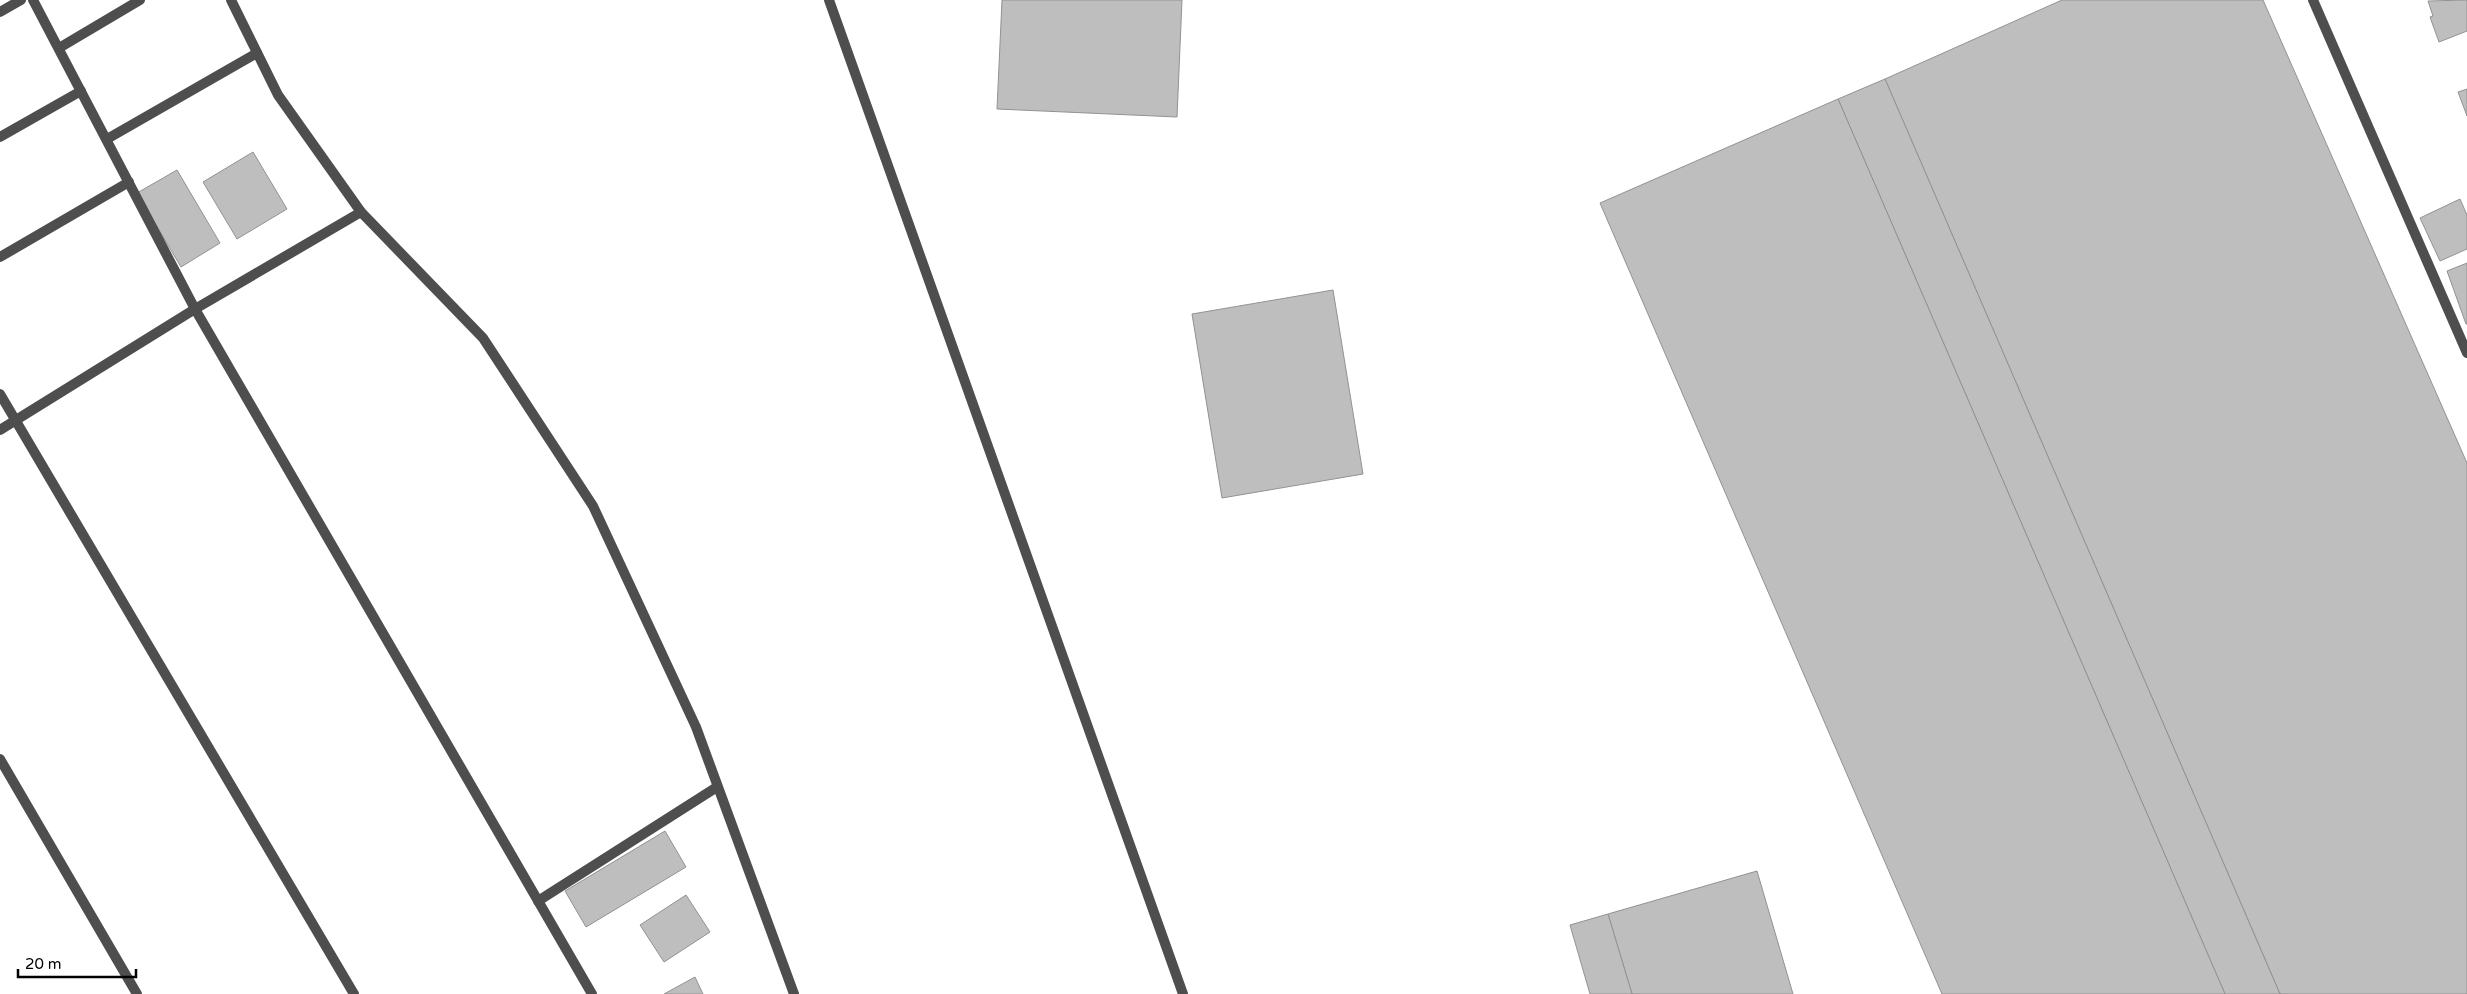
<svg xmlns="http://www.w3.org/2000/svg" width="2467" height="994" viewBox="0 0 2467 994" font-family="'Varela Round',sans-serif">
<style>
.building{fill:#bebebe;stroke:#929292}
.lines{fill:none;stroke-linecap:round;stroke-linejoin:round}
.service{stroke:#4e4e4e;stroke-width:10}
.minor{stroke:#4e4e4e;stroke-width:10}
</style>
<rect width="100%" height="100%" fill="#fff"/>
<g class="building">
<path d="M1002,0H1182L1177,117L997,109Z"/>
<path d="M2062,0H2263L2467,463V994H2280L1885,79Z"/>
<path d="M2467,0V31L2439,42L2430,17L2433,16L2428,1Z"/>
<path d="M1885,79L2280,994H2225L1838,99Z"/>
<path d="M2467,89V116L2458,92Z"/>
<path d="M1838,99L2225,994H1942L1600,203Z"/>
<path d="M253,152L287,209L237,239L203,182Z"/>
<path d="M177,170L220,243L181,267L137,193Z"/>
<path d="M2460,199L2467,215V249L2440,261L2420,218Z"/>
<path d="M2467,263V324H2466L2447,271Z"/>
<path d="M1333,290L1363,474L1222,498L1192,314Z"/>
<path d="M665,831L686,867L586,927L565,891Z"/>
<path d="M1757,871L1793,994H1632L1608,914Z"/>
<path d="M686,895L710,932L664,962L640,925Z"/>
<path d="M1608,914L1632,994H1590L1570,925Z"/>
<path d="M695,977L703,994H664Z"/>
</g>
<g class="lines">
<path class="service" d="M2313,0L2467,353"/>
<g class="minor">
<path d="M33,0L195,309L592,994"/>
<path d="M231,0L278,95L361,212L483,338L593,506L696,727L794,994"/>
<path d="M829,0L1183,994"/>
<path d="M0,12L21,0"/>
<path d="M59,48L140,0"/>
<path d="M0,137L81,91"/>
<path d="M107,139L257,53"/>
<path d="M0,257L129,182"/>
<path d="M0,394L354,994"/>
<path d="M0,430L195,309L361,212"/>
<path d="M0,759L137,994"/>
<path d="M538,901L717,787"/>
</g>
</g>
<path d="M18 969v8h118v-8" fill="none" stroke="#000000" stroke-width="2.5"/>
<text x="25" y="969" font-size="15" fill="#000000" stroke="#ffffff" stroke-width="4" paint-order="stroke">20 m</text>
</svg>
